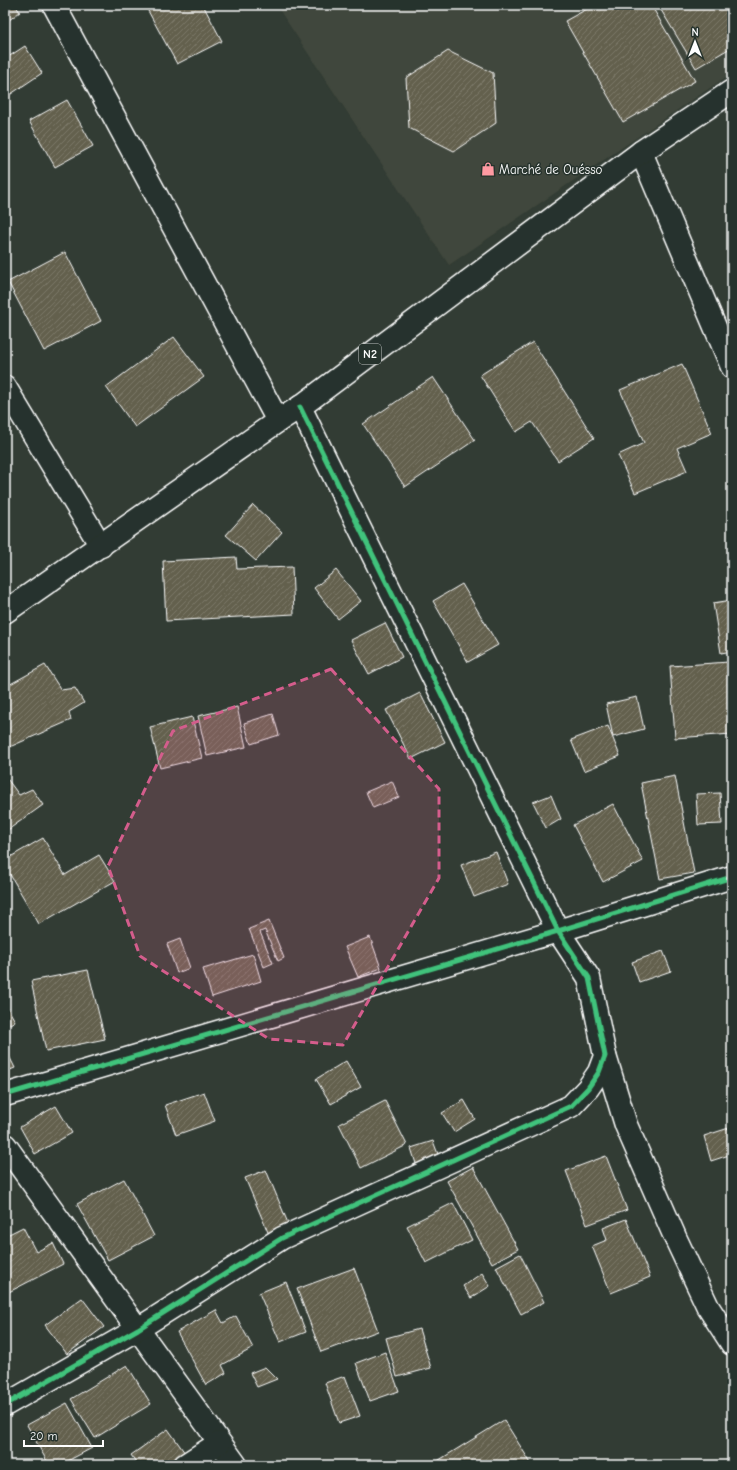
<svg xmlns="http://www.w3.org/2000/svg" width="737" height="1470" viewBox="0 0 737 1470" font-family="'Comic Neue',sans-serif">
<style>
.built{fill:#41473c}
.building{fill:url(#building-hatch);stroke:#fff}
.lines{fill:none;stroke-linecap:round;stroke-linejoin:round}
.minor-casing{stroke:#fff;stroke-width:25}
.highway-casing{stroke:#fff;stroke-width:25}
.minor{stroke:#26332d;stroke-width:22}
.highway{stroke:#26332d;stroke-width:22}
.cycleway-casing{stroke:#26332d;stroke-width:8}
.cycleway{stroke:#40c37c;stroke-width:5}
.marked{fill:#d45d8c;fill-opacity:0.2;stroke:#d45d8c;stroke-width:3;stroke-dasharray:8 5;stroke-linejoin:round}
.labels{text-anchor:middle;stroke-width:3;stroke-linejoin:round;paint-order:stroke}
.shield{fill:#26332d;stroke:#bec2c0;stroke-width:1}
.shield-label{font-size:12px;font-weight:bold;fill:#fff}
.poi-label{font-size:13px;fill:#fff;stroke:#26332d;text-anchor:start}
</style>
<defs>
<pattern id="building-hatch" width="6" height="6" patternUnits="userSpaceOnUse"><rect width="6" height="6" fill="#64614e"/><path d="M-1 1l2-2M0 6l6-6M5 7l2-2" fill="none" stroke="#7b7969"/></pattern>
</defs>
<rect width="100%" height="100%" fill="#323c34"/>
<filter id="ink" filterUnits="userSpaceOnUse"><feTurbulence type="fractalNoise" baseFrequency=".025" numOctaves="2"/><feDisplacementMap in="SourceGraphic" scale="8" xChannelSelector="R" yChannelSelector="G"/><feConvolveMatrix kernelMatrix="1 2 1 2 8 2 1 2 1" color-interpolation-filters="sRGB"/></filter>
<g filter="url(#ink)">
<path class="built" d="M276,5H732V73L449,265Z"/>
<g class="building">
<path d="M5,5H15L20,12L5,23Z"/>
<path d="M155,5H203L222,41L177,64L147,9Z"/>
<path d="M594,5H651L695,81L623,122L565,21Z"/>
<path d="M658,5H732V47L696,68Z"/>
<path d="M25,46L42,73L5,98V59Z"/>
<path d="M448,51L493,73L496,123L454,151L409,128L406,78Z"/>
<path d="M67,100L93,146L55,167L29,121Z"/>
<path d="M65,252L101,321L44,351L8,282Z"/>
<path d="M174,337L204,377L135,427L106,387Z"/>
<path d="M533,342L594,438L558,461L532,422L516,432L480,375Z"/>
<path d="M682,364L712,433L677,448L687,471L635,493L618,455L644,443L620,390Z"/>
<path d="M433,377L475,440L405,487L363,424Z"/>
<path d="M253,505L282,532L256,561L226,535Z"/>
<path d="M236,557L237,569L292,567L294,614L166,621L163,561Z"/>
<path d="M336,570L361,601L338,619L314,588Z"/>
<path d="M462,584L498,645L468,662L433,601Z"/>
<path d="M732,600V651L721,653L713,603Z"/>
<path d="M385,623L402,657L369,674L351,640Z"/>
<path d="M729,662L732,734L675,738L670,666Z"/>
<path d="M45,665L61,690L75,688L84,703L69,712L71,720L5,749V687Z"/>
<path d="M420,693L445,742L411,759L386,710Z"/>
<path d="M637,697L644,729L613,737L606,704Z"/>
<path d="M237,707L246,747L207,756L198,716Z"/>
<path d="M273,714L279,735L251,744L244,723Z"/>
<path d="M192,717L202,758L160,768L150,727Z"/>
<path d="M608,726L620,756L584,771L571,740Z"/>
<path d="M5,776L19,795L32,789L43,805L5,832Z"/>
<path d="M675,776L694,873L660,879L641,783Z"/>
<path d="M392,781L399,797L373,808L366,792Z"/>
<path d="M720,793L722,824L698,825L696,794Z"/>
<path d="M551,795L561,819L546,828L533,802Z"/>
<path d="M613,804L643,861L603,882L573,825Z"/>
<path d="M43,838L65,875L99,855L115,881L39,924L5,866V860Z"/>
<path d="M496,852L508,884L474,897L461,865Z"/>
<path d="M269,921L284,958L278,961L265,930L260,932L273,963L264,967L249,929Z"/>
<path d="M370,937L381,968L358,977L345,947Z"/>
<path d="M180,939L190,968L177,973L167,944Z"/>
<path d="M663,951L671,971L639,982L632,962Z"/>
<path d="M253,954L261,981L212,997L203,969Z"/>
<path d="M88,970L105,1039L46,1051L31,981Z"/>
<path d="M5,1003L15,1021L5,1027Z"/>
<path d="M5,1048L15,1068L5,1072Z"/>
<path d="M346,1061L361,1087L331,1104L316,1079Z"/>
<path d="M204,1092L215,1121L176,1135L165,1105Z"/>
<path d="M464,1100L475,1119L454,1132L442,1113Z"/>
<path d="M385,1101L407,1145L361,1168L339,1124Z"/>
<path d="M56,1106L72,1133L35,1154L20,1127Z"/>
<path d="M732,1127V1154L711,1161L704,1136Z"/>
<path d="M433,1141L441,1162L418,1170L411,1148Z"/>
<path d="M606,1156L627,1210L587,1225L566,1171Z"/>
<path d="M473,1167L518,1249L492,1263L447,1181Z"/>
<path d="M266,1170L290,1228L270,1237L245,1178Z"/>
<path d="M124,1179L154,1236L108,1260L77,1204Z"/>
<path d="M453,1203L472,1240L426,1263L407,1226Z"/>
<path d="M626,1219L650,1277L611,1293L592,1246L607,1240L603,1228Z"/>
<path d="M23,1227L36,1252L53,1243L63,1264L5,1294V1236Z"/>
<path d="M520,1254L544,1302L521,1314L496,1267Z"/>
<path d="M354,1268L378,1331L321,1352L297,1289Z"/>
<path d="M482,1273L490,1286L471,1298L463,1286Z"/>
<path d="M286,1282L306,1332L280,1342L259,1293Z"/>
<path d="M82,1298L104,1327L67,1354L45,1325Z"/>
<path d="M216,1310L223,1323L236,1316L253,1348L222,1365L226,1373L206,1385L177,1332Z"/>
<path d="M419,1329L431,1368L397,1377L386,1338Z"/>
<path d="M385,1352L399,1391L370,1401L356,1363Z"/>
<path d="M127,1365L151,1404L95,1438L71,1399Z"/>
<path d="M265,1367L277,1379L257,1387L250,1373Z"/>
<path d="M345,1376L360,1416L339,1423L325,1383Z"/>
<path d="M67,1403L92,1448L60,1465H49L27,1425Z"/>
<path d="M504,1420L532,1465H431Z"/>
<path d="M168,1429L185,1453L168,1465H138L131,1455Z"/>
</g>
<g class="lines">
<g class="minor-casing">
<g id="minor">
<path d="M54,5L278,421"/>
<path d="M641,152L732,367"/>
<path d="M5,387L101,546"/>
<path d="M605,1056L626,1125L675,1237L708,1307L732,1344"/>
<path d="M5,1095L558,931L732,877"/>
<path d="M5,1145L236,1465"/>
<path d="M5,1405L138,1329L282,1238L571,1106L588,1088L599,1072L605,1056L589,978L558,931L300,407"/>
<path d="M185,1465L219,1443"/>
</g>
</g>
<g class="highway-casing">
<path id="highway" d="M5,612L278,421L300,407L641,152L732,91"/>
</g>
<use href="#minor" class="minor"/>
<use href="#highway" class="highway"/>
<g class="cycleway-casing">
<g id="cycleway">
<path d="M5,1095L558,931L732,877"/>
<path d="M5,1405L138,1329L282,1238L571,1106L588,1088L599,1072L605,1056L589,978L558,931L300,407"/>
</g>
</g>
<use href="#cycleway" class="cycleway"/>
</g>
</g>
<path class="marked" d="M331,669L439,789V878L343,1045L269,1039L140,956L108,866L173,731Z"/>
<defs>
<g id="shop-bare" transform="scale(1.08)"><path d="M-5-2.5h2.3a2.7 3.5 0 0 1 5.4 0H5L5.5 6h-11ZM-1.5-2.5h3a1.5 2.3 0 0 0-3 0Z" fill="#ff9aa2" stroke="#26332d" stroke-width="2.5" paint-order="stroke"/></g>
</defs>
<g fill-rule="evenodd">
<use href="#shop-bare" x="488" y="169"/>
</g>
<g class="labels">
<rect class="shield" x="359" y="344" width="22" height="20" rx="3"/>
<g class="shield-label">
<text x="370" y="358">N2</text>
</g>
<g class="poi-label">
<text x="499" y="174">Marché de Ouésso</text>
</g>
</g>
<rect width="737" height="1470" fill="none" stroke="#26332d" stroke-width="20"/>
<rect x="10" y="10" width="717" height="1450" fill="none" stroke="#fff" stroke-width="1.5" filter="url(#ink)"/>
<g transform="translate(695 42)" stroke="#26332d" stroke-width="3" paint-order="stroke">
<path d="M0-3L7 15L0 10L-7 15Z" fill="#ffffff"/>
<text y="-6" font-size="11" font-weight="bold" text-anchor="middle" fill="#ffffff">N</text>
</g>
<path d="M24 1440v6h79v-6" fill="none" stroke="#ffffff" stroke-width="2"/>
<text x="30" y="1440" font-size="12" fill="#ffffff" stroke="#26332d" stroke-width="3" paint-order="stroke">20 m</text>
</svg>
